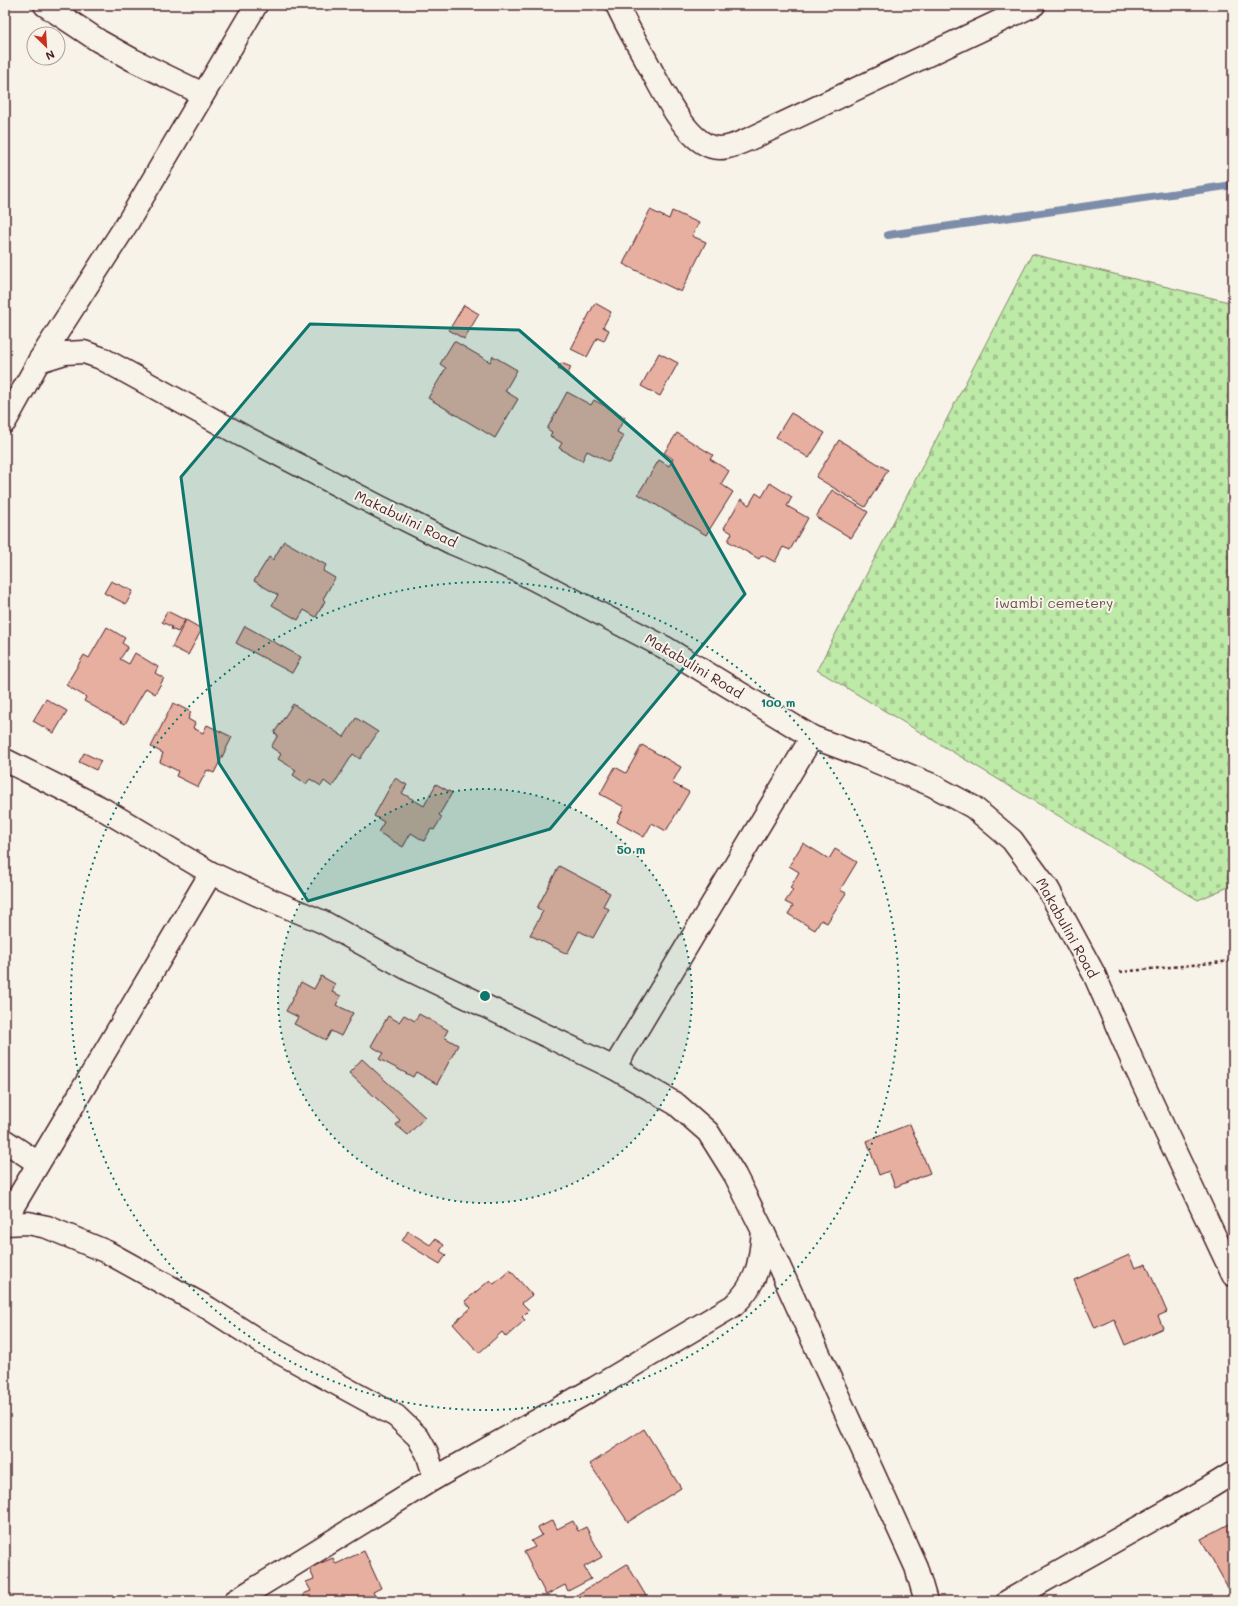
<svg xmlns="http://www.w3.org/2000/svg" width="1238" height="1606" viewBox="0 0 1238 1606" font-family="Mali,sans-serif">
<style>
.cemetery{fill:url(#cemetery-stones);stroke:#84846a}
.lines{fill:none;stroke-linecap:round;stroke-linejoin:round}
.stream{stroke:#7d8ca9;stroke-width:8}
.building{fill:#e7af9f;stroke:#4a1f2b}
.minor-casing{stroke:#4a1f2b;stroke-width:25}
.path{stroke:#4a1f2b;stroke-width:2.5;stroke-dasharray:3 3;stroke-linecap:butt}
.minor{stroke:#f7f3e8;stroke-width:22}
.marked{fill:#0f766e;fill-opacity:0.2;stroke:#0f766e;stroke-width:3;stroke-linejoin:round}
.ring{fill:none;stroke:#0f766e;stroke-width:2;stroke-dasharray:2 4}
.labels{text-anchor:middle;stroke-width:4;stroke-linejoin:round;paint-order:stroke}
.street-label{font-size:14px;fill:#4a1f2b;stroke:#f7f3e8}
.park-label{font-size:14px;fill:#67524a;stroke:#f7f3e8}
.centre{fill:#0f766e;stroke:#f7f3e8;stroke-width:2}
.ring-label{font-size:12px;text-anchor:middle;font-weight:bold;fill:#0f766e;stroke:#f7f3e8;stroke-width:4;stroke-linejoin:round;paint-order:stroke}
</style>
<defs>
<pattern id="cemetery-stones" width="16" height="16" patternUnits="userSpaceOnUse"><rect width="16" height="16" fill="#beeaa8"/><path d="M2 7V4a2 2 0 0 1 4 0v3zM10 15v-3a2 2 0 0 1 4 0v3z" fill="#a5c891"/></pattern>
</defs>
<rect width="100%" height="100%" fill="#f7f3e8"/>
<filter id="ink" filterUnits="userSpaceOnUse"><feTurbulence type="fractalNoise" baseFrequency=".025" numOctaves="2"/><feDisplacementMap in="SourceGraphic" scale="8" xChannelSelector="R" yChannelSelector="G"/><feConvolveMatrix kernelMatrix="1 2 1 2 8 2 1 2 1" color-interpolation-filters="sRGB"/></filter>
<g filter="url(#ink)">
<path class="cemetery" d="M1032,254L1233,303V885L1198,900L817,670Z"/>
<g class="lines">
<path class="stream" d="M888,235L1233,185"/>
</g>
<g class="building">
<path d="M650,210L669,219L672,211L699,223L692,236L706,242L681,292L623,264Z"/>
<path d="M595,303L611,312L603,327L609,330L604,341L597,338L587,357L571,349Z"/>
<path d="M464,305L479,314L464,339L449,330Z"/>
<path d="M454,341L490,362L493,356L517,370L505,391L518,399L495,438L428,398L446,368L440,364Z"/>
<path d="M659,353L678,363L660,396L641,386Z"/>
<path d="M561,363L571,367L568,374L558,369Z"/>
<path d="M567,392L591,405L594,400L625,417L617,432L624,436L609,462L587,451L582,461L559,448L562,443L550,436L552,432L547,429Z"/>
<path d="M791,413L825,433L809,458L776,437Z"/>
<path d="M677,433L713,455L710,459L729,471L721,484L733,492L706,535L638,494L659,460L669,466L673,459L664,453Z"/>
<path d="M839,440L888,470L865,507L816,477Z"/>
<path d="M770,483L792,497L787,506L808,518L790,550L783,547L775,562L762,555L759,559L728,541L732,533L724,528L741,499L749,505L756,493L762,497Z"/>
<path d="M832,490L868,512L851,538L816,517Z"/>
<path d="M284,541L326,565L323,571L335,578L323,599L325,601L316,617L304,610L298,620L272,605L278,595L254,581L269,557L273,560Z"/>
<path d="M111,581L133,591L126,604L104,593Z"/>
<path d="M167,611L185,620L178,632L171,629L172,627L162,622Z"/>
<path d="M186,620L202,629L188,655L172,647Z"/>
<path d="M245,626L301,657L292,673L236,643Z"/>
<path d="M107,627L125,638L122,643L128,647L120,659L129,664L135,653L158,667L155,673L164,678L155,694L146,688L125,724L84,701L86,697L66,685L84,655L89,658Z"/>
<path d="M46,699L67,711L54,733L33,721Z"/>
<path d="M173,703L191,712L188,719L195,723L193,728L203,733L207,725L232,737L214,773L207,770L198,787L176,776L178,771L160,762L163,753L151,747Z"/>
<path d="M293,704L344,737L356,718L378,732L360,759L353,754L332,787L324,781L321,786L310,779L306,784L293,775L296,770L278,759L281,754L271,747L278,735L274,733Z"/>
<path d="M642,745L681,767L672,783L689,792L666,831L652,823L644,837L617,822L624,807L600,794L615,767L626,773Z"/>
<path d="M84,753L101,761L96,770L79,762Z"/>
<path d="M395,778L407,785L402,793L424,806L436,784L452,793L439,815L442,817L434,830L431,829L424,841L411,833L403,847L378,832L384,822L374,816Z"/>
<path d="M803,843L829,859L835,849L857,862L840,890L846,893L827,923L821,920L815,930L788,914L793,906L785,902L793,890L790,888L799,872L789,866Z"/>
<path d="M559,866L610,893L603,906L609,909L593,938L579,931L567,954L530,935L543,911L537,908Z"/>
<path d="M321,976L335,984L332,992L341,996L336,1005L353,1013L341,1036L331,1031L326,1040L294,1024L298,1017L286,1011L301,982L314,989Z"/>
<path d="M419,1014L448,1030L444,1037L458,1045L437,1084L416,1072L413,1077L379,1059L383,1053L371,1046L388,1016L399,1022L404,1015L415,1021Z"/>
<path d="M362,1059L425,1117L408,1135L396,1125L400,1120L349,1073Z"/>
<path d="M910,1124L930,1173L895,1187L889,1171L879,1175L867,1141Z"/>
<path d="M408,1231L430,1245L435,1239L444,1245L440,1251L446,1255L440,1264L402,1241Z"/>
<path d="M1129,1255L1135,1268L1146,1264L1167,1312L1158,1316L1163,1328L1125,1345L1114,1319L1095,1328L1074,1280Z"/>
<path d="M510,1270L532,1295L522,1303L529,1310L522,1317L525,1320L506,1337L502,1332L479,1353L453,1324L471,1308L465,1301L490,1280L494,1284Z"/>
<path d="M644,1429L681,1488L628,1522L590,1464Z"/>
<path d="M553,1520L557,1529L573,1521L578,1531L586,1527L602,1557L584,1567L591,1579L568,1591L565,1585L546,1595L524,1552L535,1547L531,1541L542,1535L538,1528Z"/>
<path d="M1233,1522V1591L1231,1593L1201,1539Z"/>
<path d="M364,1551L381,1588L373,1592L376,1598L368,1601H306L303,1594L311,1591L306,1582L314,1579L309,1568L333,1558L336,1564Z"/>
<path d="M627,1564L649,1601H567Z"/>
</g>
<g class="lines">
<g class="minor-casing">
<g id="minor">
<path d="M45,5L99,41L133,60L203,94"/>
<path d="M617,5C626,25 637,43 647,62C660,86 681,131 705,144C721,154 739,143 754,137L1034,5"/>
<path d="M39,361L65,353L84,352L101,358L243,436L380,507L452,543L516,570L664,647L812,737L863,756L932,785L973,807L1012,840L1048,889L1094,974L1132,1060L1233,1275"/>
<path d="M5,422L39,361L128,222L256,5"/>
<path d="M5,760L101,808L211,873L256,894L323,922L412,971L614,1068L676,1104L708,1132L735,1175L763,1231L916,1567L926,1601"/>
<path d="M614,1068L812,737"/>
<path d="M5,1141L38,1163"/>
<path d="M5,1220L211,873"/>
<path d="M5,1224L28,1223L47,1227L107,1252L208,1308L264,1344L396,1416L418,1437L427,1453L435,1478"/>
<path d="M235,1601L435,1478L595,1388L733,1306C758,1283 760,1263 763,1231"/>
<path d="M1008,1601L1207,1489L1233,1473"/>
</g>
</g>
<path class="path" d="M1120,972L1233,961"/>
<use href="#minor" class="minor"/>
</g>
</g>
<path class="marked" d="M310,324L519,330L671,462L745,594L550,829L308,901L219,763L181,477Z"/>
<circle cx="485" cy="996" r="207" fill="#0f766e" fill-opacity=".12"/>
<g class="ring">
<circle cx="485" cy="996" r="207"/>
<circle cx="485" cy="996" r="414"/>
</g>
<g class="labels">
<g class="street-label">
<text transform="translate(406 519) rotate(26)" y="5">Makabulini Road</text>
<text transform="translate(694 666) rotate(31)" y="5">Makabulini Road</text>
<text transform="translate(1067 928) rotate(61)" y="5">Makabulini Road</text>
</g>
<g class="park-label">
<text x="1054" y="608">iwambi cemetery</text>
</g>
</g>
<circle cx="485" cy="996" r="6" class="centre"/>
<g class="ring-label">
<text x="778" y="707">100 m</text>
<text x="631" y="854">50 m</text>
</g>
<rect width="1238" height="1606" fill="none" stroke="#f7f3e8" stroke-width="20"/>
<rect x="10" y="10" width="1218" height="1586" fill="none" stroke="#4a1f2b" stroke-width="1.5" filter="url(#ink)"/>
<g transform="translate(46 46) rotate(155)"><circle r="19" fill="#f7f3e8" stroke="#b29e9c"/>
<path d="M0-3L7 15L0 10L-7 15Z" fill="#c8321e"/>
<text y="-6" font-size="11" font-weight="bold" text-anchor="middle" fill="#4a1f2b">N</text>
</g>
</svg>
